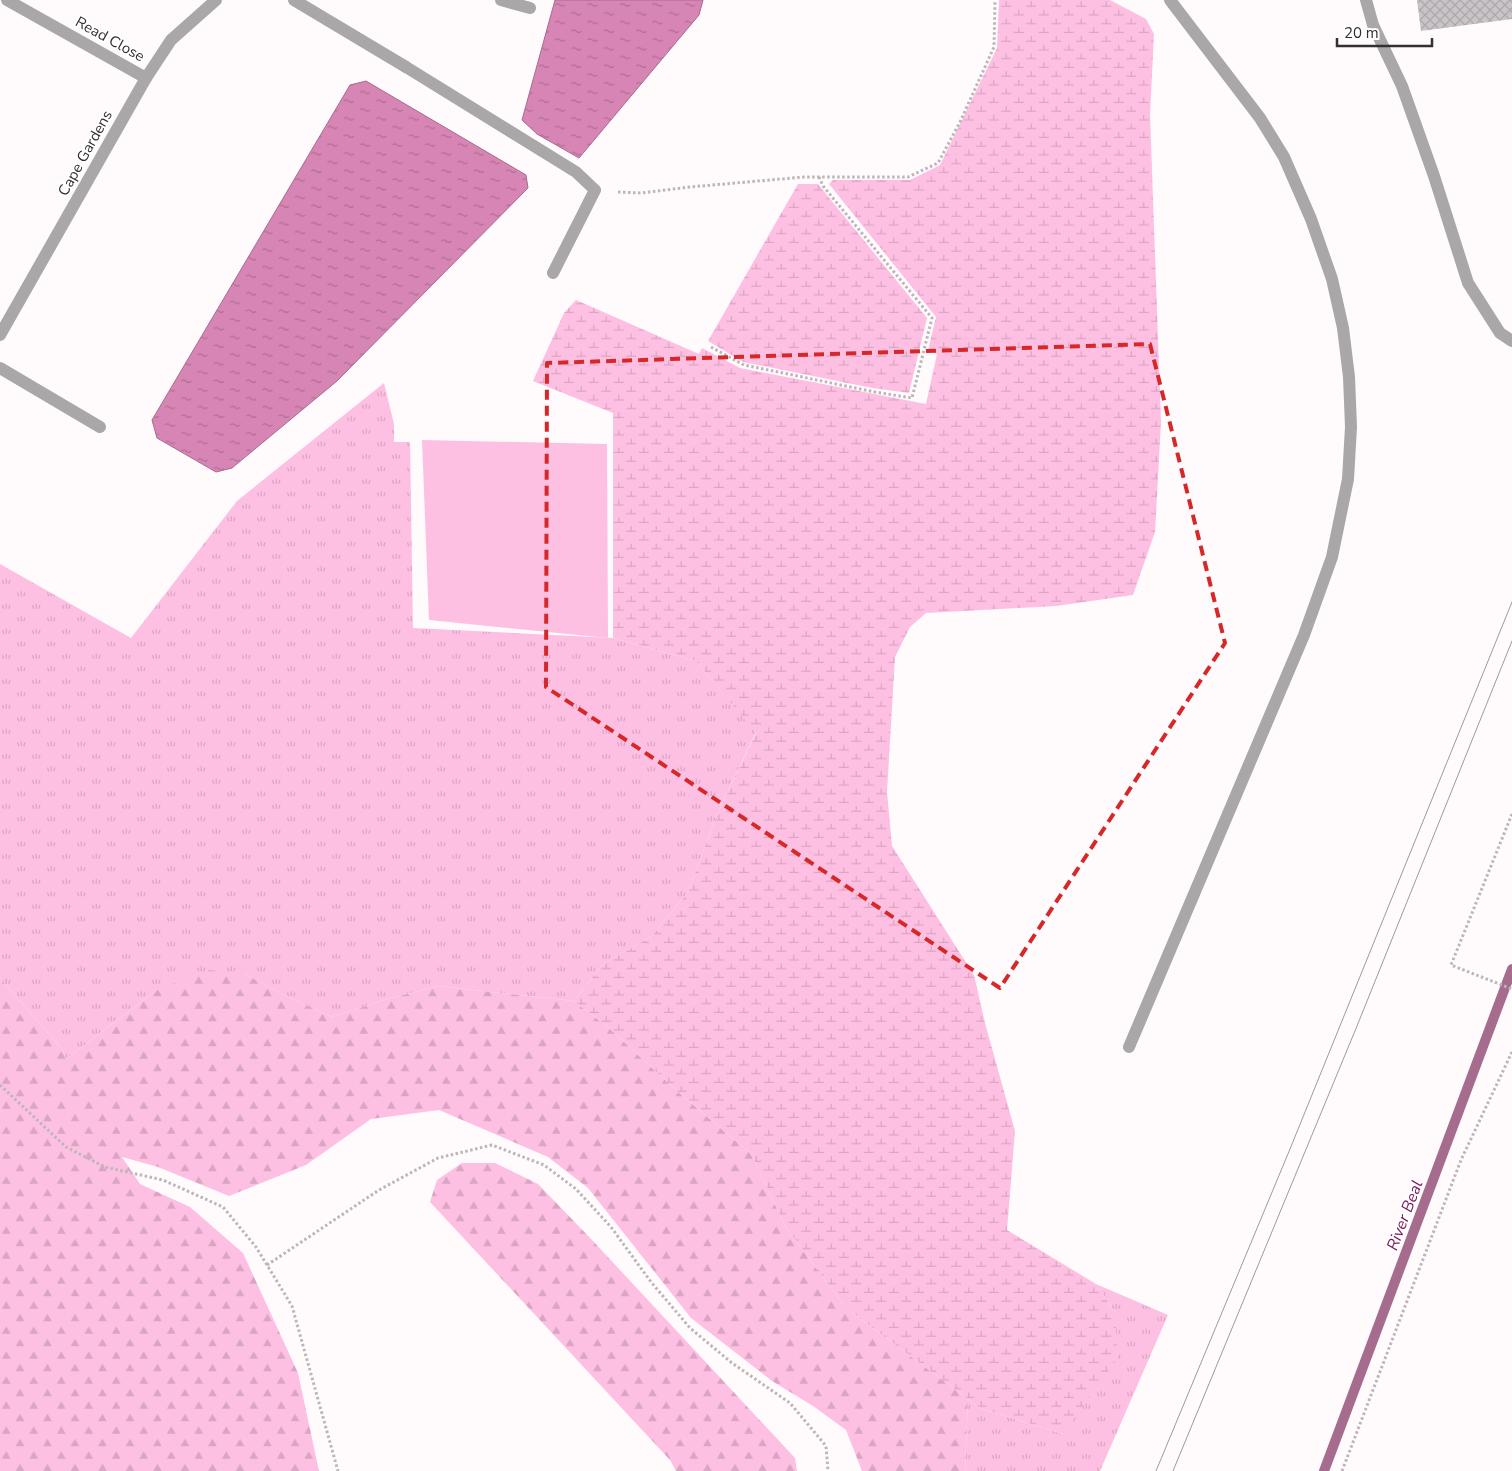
<svg xmlns="http://www.w3.org/2000/svg" width="1512" height="1471" viewBox="0 0 1512 1471" font-family="'Nunito Sans',sans-serif">
<style>
.grass{fill:url(#grass-tufts)}
.forest{fill:url(#forest-firs)}
.wetland{fill:url(#wetland-marsh)}
.green{fill:#fec0e2}
.water{fill:url(#water-ripples);stroke:#a66c8d}
.lines{fill:none;stroke-linecap:round;stroke-linejoin:round}
.stream{stroke:#a66c8d;stroke-width:10}
.building{fill:url(#building-cross-hatch)}
.path{stroke:#bbb7b8;stroke-width:3;stroke-dasharray:2.5 2.5;stroke-linecap:butt}
.lane{stroke:#a9a7a8;stroke-width:12}
.street{stroke:#a9a7a8;stroke-width:12}
.tram{stroke:#9e9a9c;stroke-width:1}
.marked{fill:none;stroke:#d62828;stroke-width:4;stroke-dasharray:10 6;stroke-linejoin:round}
.labels{text-anchor:middle;stroke-width:4;stroke-linejoin:round;paint-order:stroke}
.street-label{font-size:15px;fill:#323031;stroke:#fff}
.water-label{font-size:16px;font-style:italic;fill:#771657;stroke:#fff}
</style>
<defs>
<pattern id="grass-tufts" width="24" height="20" patternUnits="userSpaceOnUse" patternTransform="scale(1.25)"><rect width="24" height="20" fill="#fec0e2"/><path d="M3 7l-1-3M5 7V3M7 7l1-3M15 17l-1-3M17 17v-4M19 17l1-3" fill="none" stroke="#daa5c2"/></pattern>
<pattern id="forest-firs" width="22" height="20" patternUnits="userSpaceOnUse" patternTransform="scale(1.25)"><rect width="22" height="20" fill="#fec0e2"/><path d="M5 1l3.5 6h-7zM16 11l3.5 6h-7z" fill="#daa5c2"/></pattern>
<pattern id="wetland-marsh" width="20" height="14" patternUnits="userSpaceOnUse" patternTransform="scale(1.25)"><rect width="20" height="14" fill="#fec0e2"/><path d="M1 5h8M5 5V1M11 12h8M15 12V8" fill="none" stroke="#daa5c2"/></pattern>
<pattern id="water-ripples" width="26" height="14" patternUnits="userSpaceOnUse" patternTransform="scale(1.25)"><rect width="26" height="14" fill="#d785b4"/><path d="M2 4q2-2 4 0t4 0M15 11q2-2 4 0t4 0" fill="none" stroke="#af6d93"/></pattern>
<pattern id="building-cross-hatch" width="8" height="8" patternUnits="userSpaceOnUse" patternTransform="scale(1.25)"><rect width="8" height="8" fill="#c9c4c7"/><path d="M0 0l8 8M0 8l8-8" fill="none" stroke="#ada9ab"/></pattern>
</defs>
<rect width="100%" height="100%" fill="#fffafc"/>
<g class="grass">
<path d="M384,383L394,424V442H410L413,628L613,638L696,661L756,732L718,812L688,892L652,936L603,964L574,1001L439,986L387,999L332,1017L282,994L245,974L157,990L66,1059L62,1049L0,978V564L131,638L237,501Z"/>
<path d="M1096,1284L1168,1315L1100,1471H965L968,1399L980,1408L1063,1434L1115,1313Z"/>
</g>
<g class="forest">
<path d="M209,970L245,974L282,994L332,1017L387,999L439,986L574,1001L609,1028L677,1091L751,1154L785,1226L846,1308L968,1399L965,1471H862L846,1430L813,1406L772,1381L691,1318L588,1188L548,1157L439,1110L371,1119L306,1165L229,1196L158,1167L122,1157L140,1184L190,1207L243,1253L298,1373L319,1471H0V978L62,1049L66,1059L157,990Z"/>
<path d="M462,1163H495L538,1184L593,1241L795,1458L797,1471H676L670,1460L430,1202L437,1180Z"/>
</g>
<g class="wetland">
<path d="M999,0H1110L1146,19L1154,34L1150,115L1161,422L1155,532L1133,595L1056,606L926,613L910,627L895,657L887,792L892,846L974,975L985,1023L1015,1131L1007,1230L1096,1284L1115,1313L1118,1358L1063,1434L980,1408L846,1308L785,1226L751,1154L677,1091L609,1028L574,1001L603,964L652,936L688,892L718,812L756,733L696,661L613,638V413L533,381L564,313L576,300L699,354L702,348L740,368L926,404L937,354L928,351L936,317L829,184L833,180H910L940,165L997,48Z"/>
<path d="M798,184H818L927,318L909,393L872,388L743,362L708,341Z"/>
</g>
<path class="green" d="M422,440L607,444L608,638L429,620Z"/>
<g class="water">
<path d="M555,0H703L699,15L579,158L537,134L522,120Z"/>
<path d="M366,81L526,175L528,188L337,381L232,468L216,472L157,438L152,420L350,85Z"/>
</g>
<g class="lines">
<path class="stream" d="M1324,1471L1512,969"/>
</g>
<path class="building" d="M1417,0H1512V19L1421,31Z"/>
<g class="lines">
<g class="path">
<path d="M618,192L641,193L690,187L804,177H908L938,163L960,122L994,47L995,0"/>
<path d="M711,347L744,365L875,392L912,398L932,318L823,186L819,177"/>
<path d="M1512,814L1451,965L1512,989"/>
<path d="M0,1085L66,1147L105,1167L163,1180L223,1207L256,1247L292,1306L338,1471"/>
<path d="M267,1265L379,1190L438,1158L492,1145L544,1165L576,1189L611,1227L651,1282L690,1328L732,1363L790,1403L826,1446L828,1471"/>
<path d="M1342,1471L1461,1160L1512,1052"/>
</g>
<g class="lane">
<path d="M501,0L530,8"/>
<path d="M406,67L576,172L595,190L553,273"/>
</g>
<g class="street">
<path d="M7,0L146,78"/>
<path d="M294,0L406,67"/>
<path d="M1366,0L1373,25L1402,86L1434,176L1468,283L1500,333L1512,341"/>
<path d="M0,335L146,78L171,40L216,0"/>
<path d="M0,368L100,427"/>
<path d="M1129,1047L1304,635L1332,557L1348,479L1351,427L1349,377L1343,328L1332,279L1311,219L1284,157L1260,118L1170,0"/>
</g>
<g class="tram">
<path d="M1156,1471L1290,1149L1512,602"/>
<path d="M1173,1471L1357,1026L1512,641"/>
</g>
</g>
<path class="marked" d="M1150,344L1225,643L1000,988L546,687L547,363Z"/>
<g class="labels">
<g class="street-label">
<text transform="translate(110 39) rotate(29)" y="5">Read Close</text>
<text transform="translate(85 153) rotate(-61)" y="5">Cape Gardens</text>
</g>
<g class="water-label">
<text transform="translate(1404 1215) rotate(-69)" y="6">River Beal</text>
</g>
</g>
<path d="M1337 38v8h95v-8" fill="none" stroke="#323031" stroke-width="2.5"/>
<text x="1344" y="38" font-size="15" fill="#323031" stroke="#ffffff" stroke-width="4" paint-order="stroke">20 m</text>
</svg>
